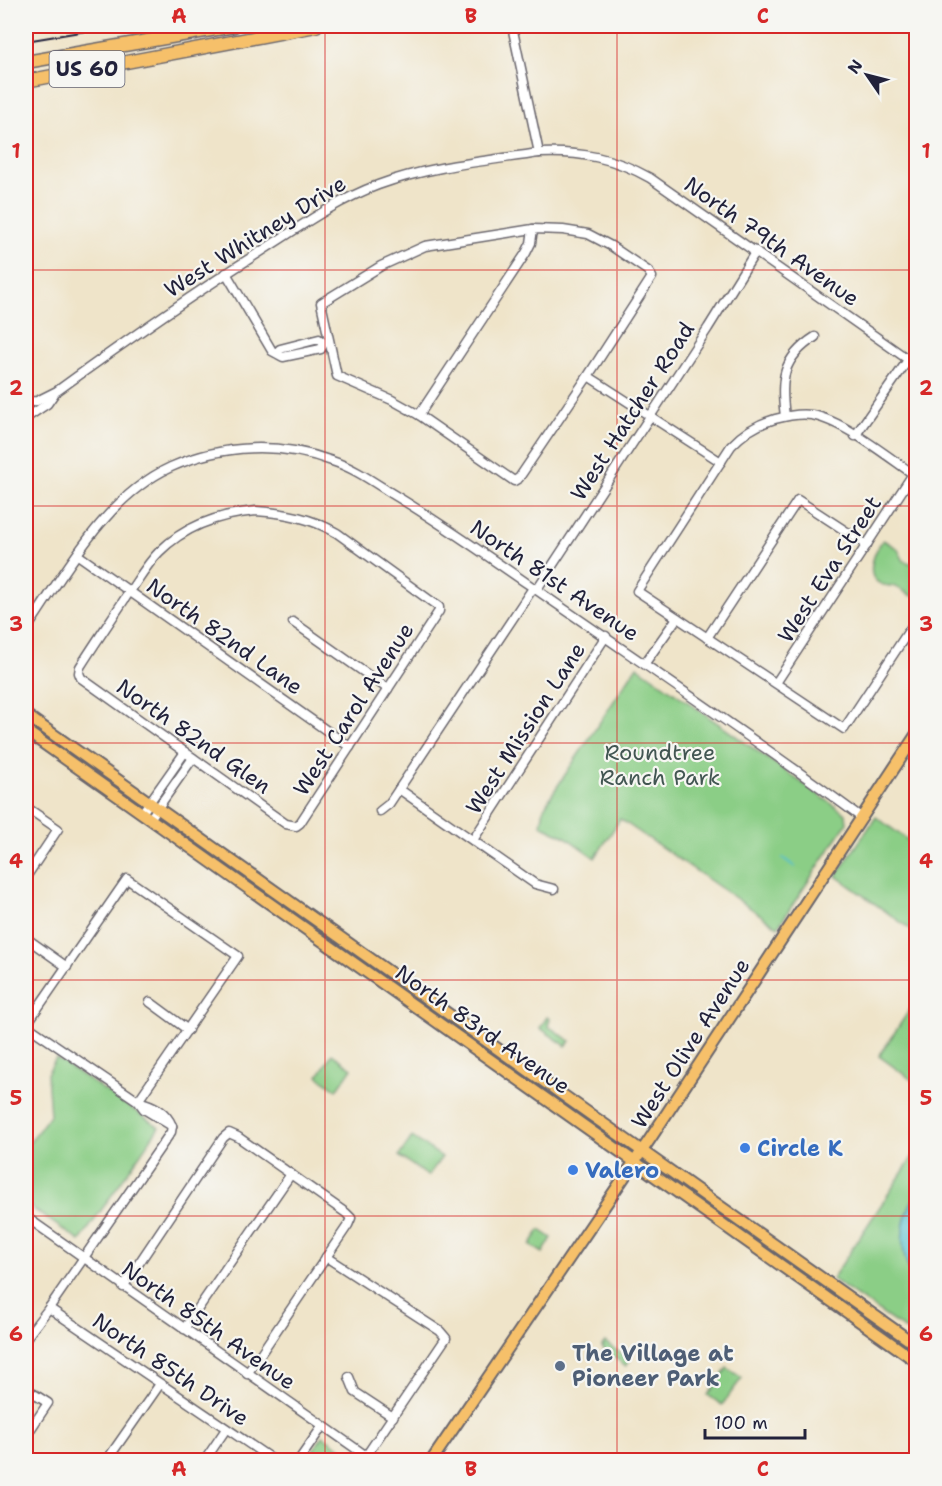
<svg xmlns="http://www.w3.org/2000/svg" width="942" height="1486" viewBox="0 0 942 1486" font-family="'Shantell Sans',sans-serif">
<style>
.green{fill:#8bce86;stroke:#567860;stroke-width:1.5}
.water{fill:#53c0cc;stroke:#3a7184;stroke-width:1.5}
.lines{fill:none;stroke-linecap:round;stroke-linejoin:round}
.stream{stroke:#53c0cc;stroke-width:2}
.minor-casing{stroke:#6a666d;stroke-width:11}
.major-casing{stroke:#6a666d;stroke-width:14}
.highway-casing{stroke:#6a666d;stroke-width:15}
.minor{stroke:#fff;stroke-width:8}
.major{stroke:#f6c06b;stroke-width:10}
.highway{stroke:#f6c06b;stroke-width:12}
.rail{stroke:#22223b;stroke-width:2}
.grid{fill:none;stroke:#d62828;stroke-width:1.5;stroke-opacity:0.55}
.shop-dot{fill:#3f7fe0;stroke:#f6f6f2;stroke-width:2}
.service-dot{fill:#5c6f8a;stroke:#f6f6f2;stroke-width:2}
.labels{text-anchor:middle;stroke-width:4.5;stroke-linejoin:round;paint-order:stroke}
.shield{fill:#f6f6f2;stroke:#626272;stroke-width:1.5}
.shield-label{font-size:21px;font-weight:bold;fill:#22223b}
.street-label{font-size:22px;fill:#22223b;stroke:#f6f6f2}
.park-label{font-size:22px;fill:#425652;stroke:#f6f6f2}
.shop-label{font-size:22px;font-weight:bold;fill:#366cbe;stroke:#f6f6f2;text-anchor:start}
.service-label{font-size:22px;font-weight:bold;fill:#4e5e75;stroke:#f6f6f2;text-anchor:start}
.neatline{fill:none;stroke:#d62828;stroke-width:2}
.grid-label{font-size:20px;text-anchor:middle;font-weight:bold;fill:#d62828}
</style>
<rect width="100%" height="100%" fill="#f6f6f2"/>
<filter id="ink" filterUnits="userSpaceOnUse"><feTurbulence type="fractalNoise" baseFrequency=".0167" numOctaves="2"/><feDisplacementMap in="SourceGraphic" scale="12" xChannelSelector="R" yChannelSelector="G"/><feConvolveMatrix kernelMatrix="1 2 1 2 8 2 1 2 1" color-interpolation-filters="sRGB"/></filter>
<filter id="wash" filterUnits="userSpaceOnUse"><feTurbulence type="fractalNoise" baseFrequency=".008" numOctaves="4" result="noise"/><feDisplacementMap in="SourceGraphic" scale="24" xChannelSelector="R" yChannelSelector="G"/><feGaussianBlur stdDeviation="1.35" result="paint"/><feColorMatrix in="noise" values="0 0 0 0 0 0 0 0 0 0 0 0 0 0 0 0 0 1.4 0 .05"/><feComposite in="paint" operator="in"/></filter>
<g filter="url(#wash)">
<rect width="100%" height="100%" fill="#efe4c9"/>
<g class="green">
<path d="M883,540L897,548L904,561L916,565V595L915,596C906,596 906,591 898,588C893,585 885,587 879,583C864,575 875,550 883,540Z"/>
<path d="M637,666L846,814L847,823L778,927L620,819L595,858L564,836L541,825L544,808L553,793Z"/>
<path d="M876,817L916,846V933L836,876Z"/>
<path d="M916,1000V1083L879,1056Z"/>
<path d="M547,1017L550,1019L548,1026L570,1041L566,1046L540,1028Z"/>
<path d="M332,1054L352,1068L337,1090L318,1076Z"/>
<path d="M56,1058L159,1127L80,1241L26,1204V1147L50,1115L47,1074Z"/>
<path d="M412,1137L442,1157L428,1176L399,1156Z"/>
<path d="M916,1152V1337L832,1279Z"/>
<path d="M540,1230L552,1238L543,1253L530,1245Z"/>
<path d="M605,1342L630,1360L626,1366L601,1347Z"/>
<path d="M727,1368L742,1378L722,1405L708,1395Z"/>
<path d="M323,1436L359,1460H306Z"/>
</g>
<path class="water" d="M916,1195V1282C898,1256 898,1221 916,1195Z"/>
<g class="lines">
<path class="stream" d="M783,858L795,867"/>
</g>
</g>
<g filter="url(#ink)">
<g class="lines">
<g class="minor-casing">
<g id="minor">
<path d="M512,26L539,153"/>
<path d="M226,273L272,351L283,357L321,349L324,343L319,339L280,349L276,353"/>
<path d="M588,376L652,277L648,271L611,246L588,234L563,230L533,229L425,246L381,266L321,303L337,376L392,400L419,415L514,481L519,478L588,376L721,462"/>
<path d="M26,402L37,401L57,391C123,343 190,296 260,252C298,228 335,201 378,185C429,166 486,161 539,153C580,151 615,158 650,178L916,365"/>
<path d="M419,415L526,253L531,243L533,229"/>
<path d="M785,416C780,380 782,358 815,337"/>
<path d="M26,418L47,404L54,394"/>
<path d="M855,436L908,360"/>
<path d="M916,476C888,457 844,421 812,415C799,413 786,416 775,419C758,424 743,433 731,446L637,591L844,729L916,620"/>
<path d="M256,511C286,513 311,518 337,533L439,607V611L300,823L296,826L286,824L262,807L81,678L79,673L80,667C95,643 111,620 126,597C137,582 146,565 159,552C185,526 221,514 256,511Z"/>
<path d="M78,555L350,747"/>
<path d="M537,589L708,328L756,251"/>
<path d="M293,622L388,689"/>
<path d="M26,630C65,573 105,497 171,467C223,444 280,442 332,461C354,468 372,481 391,493C438,521 483,553 528,584C640,662 753,737 862,818"/>
<path d="M707,638L798,500L867,545"/>
<path d="M645,663L677,618"/>
<path d="M776,683L913,474"/>
<path d="M399,789L535,884L554,889"/>
<path d="M26,807L58,829L26,877"/>
<path d="M380,811L389,804L533,588"/>
<path d="M142,813L185,752"/>
<path d="M150,819L193,758"/>
<path d="M473,840L606,636"/>
<path d="M26,938L67,967"/>
<path d="M150,1002L188,1030"/>
<path d="M26,1025L127,879L238,956L138,1101"/>
<path d="M26,1025L138,1101C153,1105 166,1111 172,1126"/>
<path d="M138,1101L144,1109L172,1126"/>
<path d="M26,1217L372,1460"/>
<path d="M326,1257L440,1331L446,1338L366,1456"/>
<path d="M123,1287L223,1138L229,1133L238,1137L346,1213L351,1218L348,1225L247,1374"/>
<path d="M49,1308L273,1460"/>
<path d="M184,1329L291,1174"/>
<path d="M26,1338L49,1308L171,1132L172,1126"/>
<path d="M349,1377L355,1392L393,1417"/>
<path d="M26,1389L48,1403L26,1436"/>
<path d="M107,1460L160,1384"/>
<path d="M205,1460L226,1429"/>
<path d="M299,1460L322,1427"/>
</g>
</g>
<g class="major-casing">
<g id="major">
<path d="M26,715L916,1345"/>
<path d="M26,731L916,1361"/>
<path d="M432,1460L650,1139L916,735"/>
</g>
</g>
<g class="highway-casing">
<g id="highway">
<path d="M26,62L234,26"/>
<path d="M26,81L316,26"/>
</g>
</g>
<use href="#minor" class="minor"/>
<use href="#major" class="major"/>
<use href="#highway" class="highway"/>
<path class="rail" d="M26,41L116,26"/>
</g>
</g>
<path class="grid" d="M325,26V1460M617,26V1460M26,270H916M26,506H916M26,743H916M26,980H916M26,1216H916"/>
<g class="shop-dot">
<circle cx="745" cy="1148" r="6"/>
<circle cx="573" cy="1170" r="6"/>
</g>
<circle class="service-dot" cx="560" cy="1366" r="6"/>
<g class="labels">
<rect class="shield" x="49.5" y="51" width="75" height="36" rx="4.5"/>
<g class="shield-label">
<text x="87" y="76">US 60</text>
</g>
<g class="street-label">
<text transform="translate(255 236) rotate(-32)" y="8">West Whitney Drive</text>
<text transform="translate(772 241) rotate(35)" y="8">North 79th Avenue</text>
<text transform="translate(632 411) rotate(-57)" y="8">West Hatcher Road</text>
<text transform="translate(829 569) rotate(-57)" y="8">West Eva Street</text>
<text transform="translate(555 580) rotate(34)" y="8">North 81st Avenue</text>
<text transform="translate(225 636) rotate(35)" y="8">North 82nd Lane</text>
<text transform="translate(353 709) rotate(-57)" y="8">West Carol Avenue</text>
<text transform="translate(525 728) rotate(-57)" y="8">West Mission Lane</text>
<text transform="translate(194 736) rotate(35)" y="8">North 82nd Glen</text>
<text transform="translate(483 1029) rotate(35)" y="8">North 83rd Avenue</text>
<text transform="translate(690 1043) rotate(-57)" y="8">West Olive Avenue</text>
<text transform="translate(209 1325) rotate(35)" y="8">North 85th Avenue</text>
<text transform="translate(171 1369) rotate(34)" y="8">North 85th Drive</text>
</g>
<g class="park-label">
<text x="660" y="760">Roundtree<tspan x="660" dy="25">Ranch Park</tspan></text>
</g>
<g class="shop-label">
<text x="757" y="1156">Circle K</text>
<text x="585" y="1178">Valero</text>
</g>
<g class="service-label">
<text x="572" y="1361">The Village at<tspan x="572" dy="25">Pioneer Park</tspan></text>
</g>
</g>
<rect width="942" height="1486" fill="none" stroke="#f6f6f2" stroke-width="66"/>
<g transform="translate(867 75) rotate(305)" stroke="#f6f6f2" stroke-width="4.5" paint-order="stroke">
<path d="M0-4.5L10 22L0 15L-10 22Z" fill="#22223b"/>
<text y="-9" font-size="16" font-weight="bold" text-anchor="middle" fill="#22223b">N</text>
</g>
<path d="M705 1429v9h100v-9" fill="none" stroke="#22223b" stroke-width="3"/>
<text x="714" y="1429" font-size="18" fill="#22223b" stroke="#f6f6f2" stroke-width="4.5" paint-order="stroke">100 m</text>
<rect x="33" y="33" width="876" height="1420" class="neatline"/>
<g class="grid-label">
<text x="179" y="23">A</text>
<text x="471" y="23">B</text>
<text x="763" y="23">C</text>
<text x="16" y="158">1</text>
<text x="926" y="158">1</text>
<text x="16" y="395">2</text>
<text x="926" y="395">2</text>
<text x="16" y="631">3</text>
<text x="926" y="631">3</text>
<text x="16" y="868">4</text>
<text x="926" y="868">4</text>
<text x="16" y="1105">5</text>
<text x="926" y="1105">5</text>
<text x="16" y="1341">6</text>
<text x="926" y="1341">6</text>
<text x="179" y="1476">A</text>
<text x="471" y="1476">B</text>
<text x="763" y="1476">C</text>
</g>
</svg>
